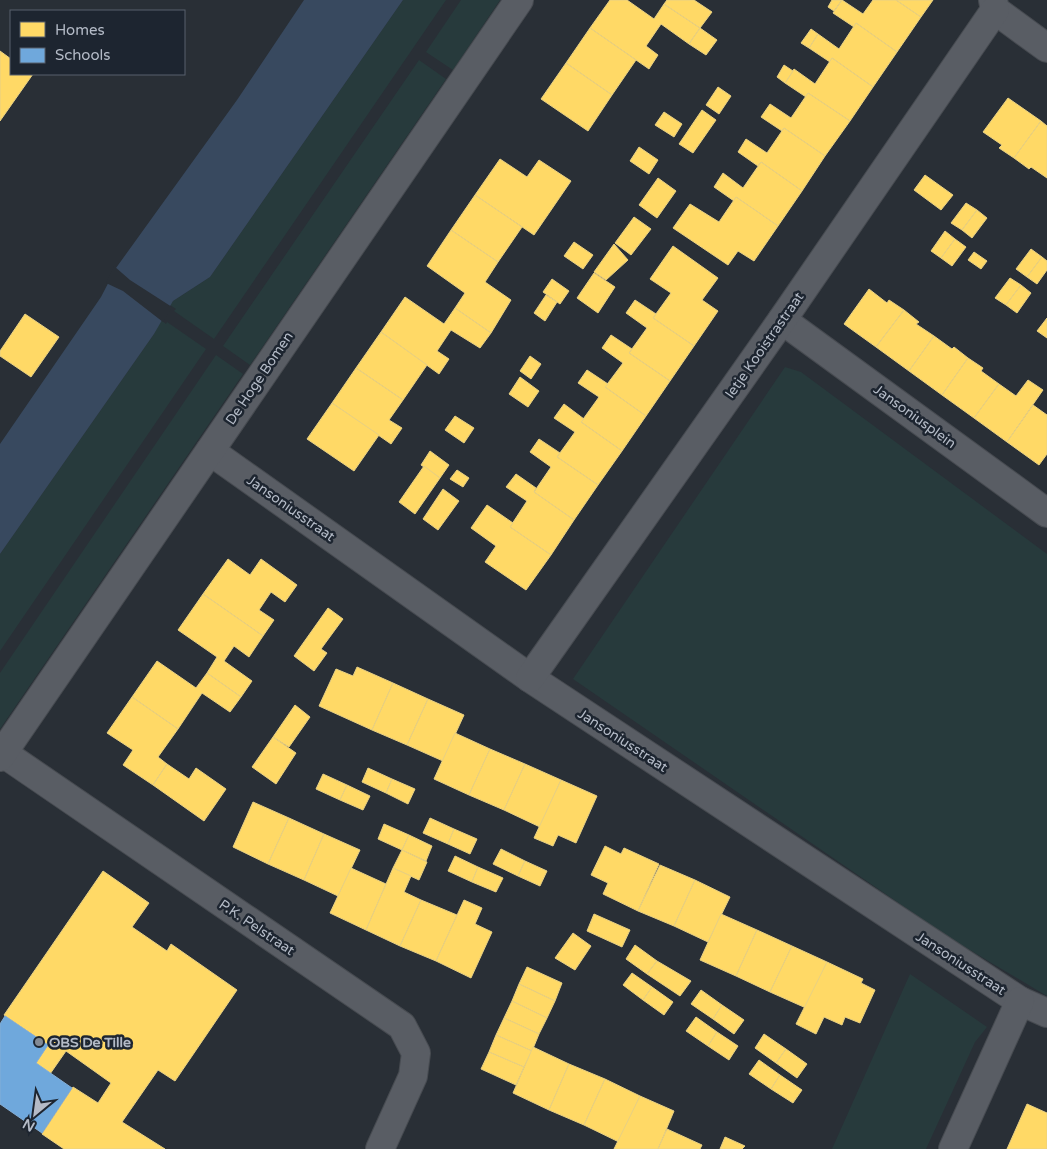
<svg xmlns="http://www.w3.org/2000/svg" width="1047" height="1149" viewBox="0 0 1047 1149" font-family="'Varela Round',sans-serif">
<style>
.green{fill:#273a3c}
.water{fill:#38495f}
.pier{fill:#292f36}
.homes{fill:#ffd966;stroke:#e8d083}
.schools{fill:#6fa8dc;stroke:#84aed6}
.lines{fill:none;stroke-linecap:round;stroke-linejoin:round}
.minor-casing{stroke:#474b51;stroke-width:30}
.minor{stroke:#595d64;stroke-width:28}
.poi-dot{fill:#838a94;stroke:#1d2530;stroke-width:2}
.labels{text-anchor:middle;stroke-width:5;stroke-linejoin:round;paint-order:stroke}
.street-label{font-size:14px;fill:#b4bbc7;stroke:#1d2530}
.poi-label{font-size:14px;font-weight:bold;fill:#b4bbc7;stroke:#1d2530;text-anchor:start}
</style>
<rect width="100%" height="100%" fill="#292f36"/>
<g class="green">
<path d="M403,0H446L214,339L174,311L176,309L170,305L173,301L210,277Z"/>
<path d="M461,0H500L453,70L426,52Z"/>
<path d="M419,60L446,79L250,365L223,346Z"/>
<path d="M161,320L166,324L167,322L206,349L0,651V554L154,334Z"/>
<path d="M216,355L243,374L0,729V673Z"/>
<path d="M785,367L801,372L1047,554V996L948,937L573,679Z"/>
<path d="M910,974L987,1027L975,1042L926,1149H832Z"/>
</g>
<path class="water" d="M304,0H403L210,277L173,301L154,334L0,554V444L101,297L116,268L237,100Z"/>
<path class="pier" d="M114,266L130,280L172,307L163,322L123,291L106,283Z"/>
<g class="homes">
<path d="M610,0H627L654,19L664,4L700,28L689,44L661,24L646,46L658,55L649,69L590,28Z"/>
<path d="M667,0H694L712,12L700,28L664,4Z"/>
<path d="M832,0H842L834,11L828,7Z"/>
<path d="M842,0L863,14L873,0H896L921,17L897,52L856,23L854,27L833,13Z"/>
<path d="M896,0H933L921,17Z"/>
<path d="M856,23L897,52L873,87L832,58L830,62L809,48L818,34L839,49Z"/>
<path d="M590,28L636,60L612,95L566,63Z"/>
<path d="M700,28L717,40L706,55L689,44Z"/>
<path d="M811,29L818,34L809,48L801,43Z"/>
<path d="M0,51L11,59V74H33L0,121Z"/>
<path d="M832,58L873,87L850,121L808,93L806,97L785,83L794,69L815,84Z"/>
<path d="M566,63L612,95L588,131L541,99Z"/>
<path d="M784,65L793,71L785,83L777,77Z"/>
<path d="M718,87L731,96L719,114L706,105Z"/>
<path d="M808,93L850,121L825,156L784,128L782,131L761,117L770,104L791,118Z"/>
<path d="M1008,98L1041,121L1014,158L999,148L1002,145L983,132Z"/>
<path d="M702,110L716,120L693,153L679,144Z"/>
<path d="M664,112L682,124L674,137L655,125Z"/>
<path d="M1041,121L1047,126V178L1031,167L1029,169L1014,158Z"/>
<path d="M784,128L825,156L802,191L761,162L758,166L738,152L746,139L767,153Z"/>
<path d="M639,147L658,160L649,174L630,161Z"/>
<path d="M500,159L527,177L539,160L571,181L534,235L475,195Z"/>
<path d="M761,162L802,191L778,226L736,197L734,201L714,187L723,173L743,188Z"/>
<path d="M925,175L953,195L941,210L914,190Z"/>
<path d="M658,178L676,191L657,218L639,205Z"/>
<path d="M475,195L522,227L498,262L451,230Z"/>
<path d="M736,197L778,226L754,261L738,251L728,265L673,228L690,204L719,222Z"/>
<path d="M966,203L977,210L962,230L951,223Z"/>
<path d="M977,210L987,218L972,238L962,230Z"/>
<path d="M634,217L651,229L631,255L615,243Z"/>
<path d="M451,230L498,262L485,282L511,300L491,333L455,308L465,293L427,266Z"/>
<path d="M945,231L955,239L941,258L931,251Z"/>
<path d="M955,239L966,247L952,266L941,258Z"/>
<path d="M574,242L593,255L583,269L564,256Z"/>
<path d="M614,244L628,260L606,280L594,272Z"/>
<path d="M673,246L718,278L702,300L718,311L694,346L653,318L671,293L650,279Z"/>
<path d="M1031,249L1042,257L1027,277L1016,269Z"/>
<path d="M974,252L987,261L981,269L968,260Z"/>
<path d="M1042,257L1047,261V270L1037,284L1027,277Z"/>
<path d="M594,273L615,287L598,313L577,298Z"/>
<path d="M1010,278L1021,285L1006,305L995,298Z"/>
<path d="M552,279L569,291L560,304L543,292Z"/>
<path d="M1021,285L1031,293L1017,313L1006,305Z"/>
<path d="M869,289L887,303L889,300L904,310L876,347L844,324Z"/>
<path d="M546,295L557,302L545,321L534,313Z"/>
<path d="M405,297L444,324L455,308L491,333L480,348L451,330L437,351L449,359L439,374L381,332Z"/>
<path d="M635,300L656,314L653,318L694,346L670,381L629,353L647,328L626,313Z"/>
<path d="M904,310L919,322L916,324L934,336L909,371L876,347Z"/>
<path d="M25,314L59,337L31,377L0,356V351Z"/>
<path d="M1047,318V338L1037,331Z"/>
<path d="M381,332L427,365L403,400L356,368Z"/>
<path d="M611,335L632,349L629,353L670,381L646,416L605,387L623,363L602,348Z"/>
<path d="M934,336L952,349L954,347L968,358L942,395L909,371Z"/>
<path d="M530,356L541,364L531,379L520,371Z"/>
<path d="M968,358L983,368L981,371L999,384L974,418L942,395Z"/>
<path d="M356,368L403,400L389,420L402,428L391,444L332,403Z"/>
<path d="M587,370L608,384L605,387L646,416L622,451L581,422L599,397L578,383Z"/>
<path d="M520,377L539,391L528,407L509,394Z"/>
<path d="M1028,380L1043,390L1007,442L974,418L999,384L1016,396Z"/>
<path d="M332,403L379,435L354,471L307,439Z"/>
<path d="M564,404L584,419L581,422L622,451L598,485L557,457L575,432L554,418Z"/>
<path d="M1033,405L1047,415V454L1039,465L1007,442Z"/>
<path d="M455,416L474,428L464,443L445,430Z"/>
<path d="M539,439L560,453L557,457L598,485L574,520L534,492L551,467L530,452Z"/>
<path d="M430,451L449,465L440,478L421,465Z"/>
<path d="M424,466L440,478L415,514L399,502Z"/>
<path d="M457,470L469,478L463,487L450,479Z"/>
<path d="M516,474L536,488L534,492L574,520L551,555L510,527L527,501L506,487Z"/>
<path d="M443,489L459,501L438,530L423,519Z"/>
<path d="M487,505L513,523L510,527L551,555L526,590L485,562L496,546L471,528Z"/>
<path d="M228,559L250,575L261,559L297,585L285,602L271,592L259,610L274,620L263,636L203,594Z"/>
<path d="M203,594L263,636L249,657L234,646L224,661L252,681L241,697L207,673L217,657L178,630Z"/>
<path d="M328,608L343,619L321,649L327,653L314,671L294,656Z"/>
<path d="M157,661L196,688L207,673L241,697L230,712L202,693L178,729L132,697Z"/>
<path d="M357,667L393,683L372,730L319,706L336,669L353,676Z"/>
<path d="M393,683L428,699L407,745L372,730Z"/>
<path d="M132,697L178,729L158,757L167,764L153,785L123,765L133,750L107,733Z"/>
<path d="M428,699L464,715L443,761L407,745Z"/>
<path d="M295,705L310,717L289,747L273,737Z"/>
<path d="M455,733L490,749L469,795L434,779Z"/>
<path d="M273,737L296,753L276,784L252,767Z"/>
<path d="M490,749L525,764L504,810L469,795Z"/>
<path d="M167,764L189,779L196,768L226,789L204,821L153,785Z"/>
<path d="M525,764L561,780L540,827L504,810Z"/>
<path d="M368,768L392,779L386,793L362,782Z"/>
<path d="M323,774L347,785L340,800L316,789Z"/>
<path d="M392,779L415,789L408,804L386,793Z"/>
<path d="M561,780L597,796L576,843L558,835L553,846L534,838Z"/>
<path d="M347,785L370,796L363,810L340,800Z"/>
<path d="M253,802L289,818L268,864L233,847Z"/>
<path d="M289,818L324,834L304,880L268,864Z"/>
<path d="M430,818L454,829L448,844L423,833Z"/>
<path d="M384,824L409,835L402,850L378,839Z"/>
<path d="M454,829L477,839L470,854L448,844Z"/>
<path d="M324,834L360,850L338,896L304,880Z"/>
<path d="M409,835L432,846L426,861L402,850Z"/>
<path d="M605,846L621,854L624,848L659,864L638,911L603,894L608,883L591,875Z"/>
<path d="M501,849L525,861L518,876L493,864Z"/>
<path d="M402,850L427,862L419,880L393,868Z"/>
<path d="M455,856L478,867L472,882L448,871Z"/>
<path d="M525,861L547,871L540,886L518,876Z"/>
<path d="M660,865L695,880L674,926L638,911Z"/>
<path d="M478,867L503,878L496,892L472,882Z"/>
<path d="M351,868L386,884L366,930L330,913Z"/>
<path d="M393,868L411,876L404,892L421,900L400,946L366,930Z"/>
<path d="M103,871L149,903L132,927L167,951L171,944L237,990L175,1081L158,1070L122,1122L165,1149H64L42,1134L73,1087L98,1103L111,1083L66,1051L50,1074L36,1063L48,1045L4,1015Z"/>
<path d="M695,880L730,897L708,942L674,926Z"/>
<path d="M421,900L457,915L436,961L400,946Z"/>
<path d="M464,900L482,908L475,924L492,932L471,978L436,961Z"/>
<path d="M594,914L630,930L622,947L587,931Z"/>
<path d="M721,914L757,930L736,976L700,960Z"/>
<path d="M757,930L792,946L770,992L736,976Z"/>
<path d="M573,933L591,946L575,970L555,958Z"/>
<path d="M635,945L657,961L647,974L626,959Z"/>
<path d="M792,946L827,962L806,1008L770,992Z"/>
<path d="M657,961L691,981L680,996L647,974Z"/>
<path d="M827,962L863,979L861,983L875,990L860,1023L845,1017L842,1025L824,1017L816,1034L796,1024Z"/>
<path d="M527,967L562,983L555,1001L519,984Z"/>
<path d="M632,973L652,987L643,1000L623,985Z"/>
<path d="M519,984L555,1001L547,1018L512,1001Z"/>
<path d="M652,987L673,1002L664,1015L643,1000Z"/>
<path d="M701,990L722,1005L713,1019L691,1004Z"/>
<path d="M512,1001L547,1018L539,1034L504,1018Z"/>
<path d="M722,1005L744,1020L734,1034L713,1019Z"/>
<path d="M696,1017L717,1032L708,1046L686,1031Z"/>
<path d="M504,1018L539,1034L532,1051L496,1035Z"/>
<path d="M717,1032L738,1046L729,1060L708,1046Z"/>
<path d="M764,1034L786,1049L776,1063L755,1048Z"/>
<path d="M496,1035L532,1051L524,1067L489,1052Z"/>
<path d="M533,1047L569,1064L549,1110L513,1093Z"/>
<path d="M786,1049L807,1064L797,1078L776,1063Z"/>
<path d="M489,1052L524,1067L516,1085L481,1069Z"/>
<path d="M759,1060L780,1075L771,1089L749,1074Z"/>
<path d="M569,1064L605,1079L584,1125L549,1110Z"/>
<path d="M780,1075L802,1090L793,1103L771,1089Z"/>
<path d="M605,1079L640,1096L619,1142L584,1125Z"/>
<path d="M640,1096L674,1111L658,1149H614Z"/>
<path d="M1027,1104L1047,1113V1149H1007Z"/>
<path d="M667,1129L702,1145L700,1149H658Z"/>
<path d="M725,1137L745,1146L742,1149H720Z"/>
</g>
<path class="schools" d="M5,1016L48,1045L36,1063L72,1088L42,1133L0,1104V1024Z"/>
<g class="lines">
<g class="minor-casing">
<g id="minor">
<path d="M993,0L995,10L1047,48"/>
<path d="M782,320L1047,513"/>
<path d="M210,451L530,678L1020,1001L1047,1013"/>
<path d="M530,678L782,320L995,10"/>
<path d="M3,753L402,1026L416,1053L413,1076L380,1149"/>
<path d="M0,757L519,0"/>
<path d="M953,1149L1020,1001"/>
</g>
</g>
<use href="#minor" class="minor"/>
</g>
<circle class="poi-dot" cx="39" cy="1042" r="5"/>
<g class="labels">
<g class="street-label">
<text transform="translate(764 345) rotate(-55)" y="5">Ietje Kooistrastraat</text>
<text transform="translate(259 378) rotate(-56)" y="5">De Hoge Bomen</text>
<text transform="translate(915 416) rotate(36)" y="5">Jansoniusplein</text>
<text transform="translate(291 508) rotate(35)" y="5">Jansoniusstraat</text>
<text transform="translate(623 740) rotate(33)" y="5">Jansoniusstraat</text>
<text transform="translate(257 927) rotate(34)" y="5">P.K. Pelstraat</text>
<text transform="translate(961 963) rotate(33)" y="5">Jansoniusstraat</text>
</g>
<g class="poi-label">
<text x="49" y="1047">OBS De Tille</text>
</g>
</g>
<rect x="10" y="10" width="175" height="65" fill="#1d2530" stroke="#59616c"/>
<rect x="20" y="22" width="25" height="15" fill="#ffd966" stroke="#59616c"/>
<text x="55" y="35" font-size="15" fill="#b4bbc7">Homes</text>
<rect x="20" y="48" width="25" height="15" fill="#6fa8dc" stroke="#59616c"/>
<text x="55" y="60" font-size="15" fill="#b4bbc7">Schools</text>
<g transform="translate(35 1114) rotate(209)" stroke="#1d2530" stroke-width="4" paint-order="stroke">
<path d="M0-4L9 19L0 12L-9 19Z" fill="#b4bbc7"/>
<text y="-8" font-size="14" font-weight="bold" text-anchor="middle" fill="#b4bbc7">N</text>
</g>
</svg>
